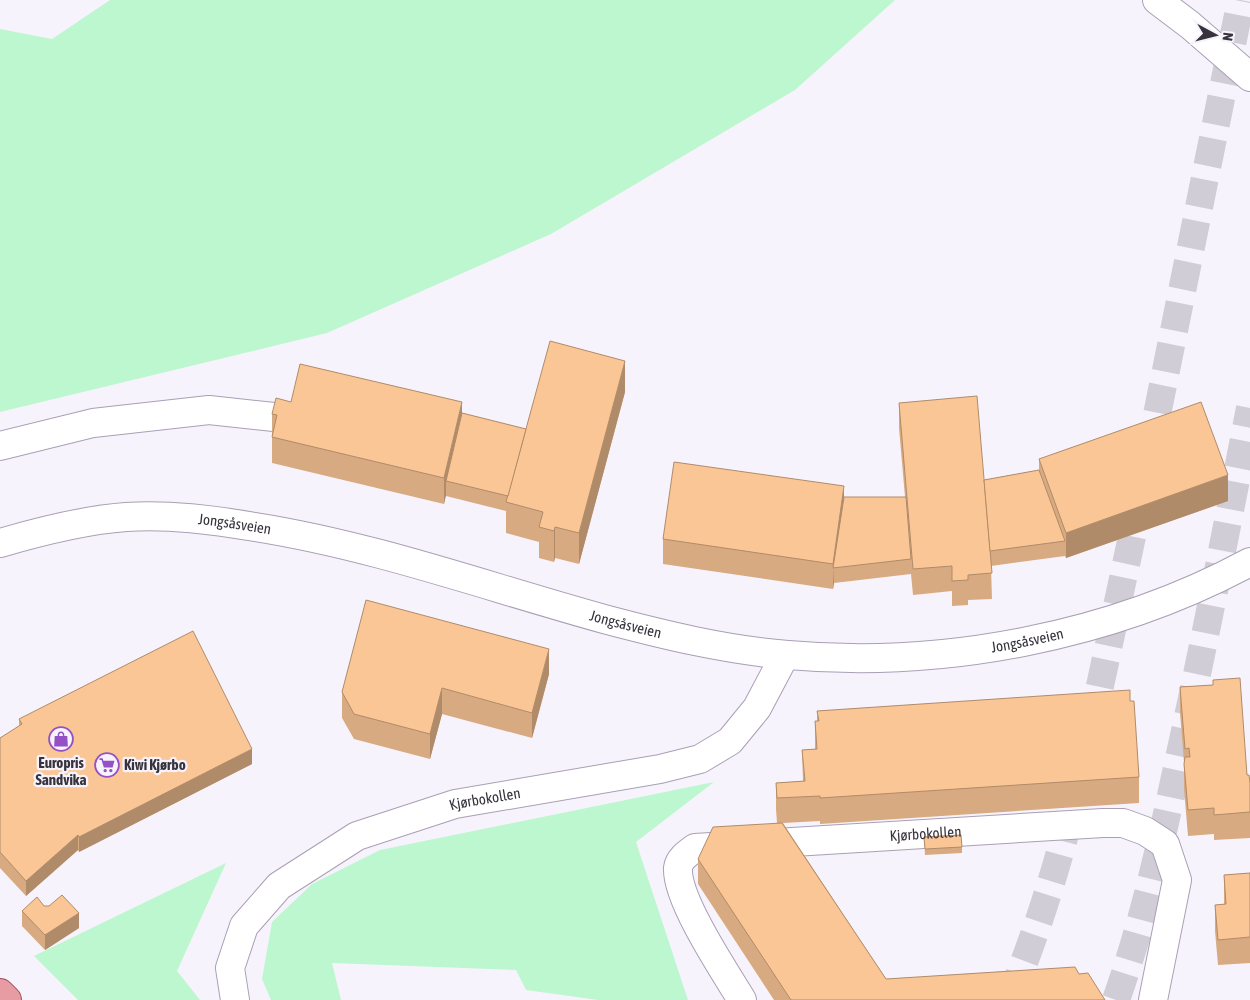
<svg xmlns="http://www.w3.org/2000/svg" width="1250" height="1000" viewBox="0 0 1250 1000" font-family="'Asap Condensed',sans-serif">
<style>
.green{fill:#bdf7cf}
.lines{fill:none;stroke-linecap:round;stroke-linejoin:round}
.highway-tunnel{stroke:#d1cdd6;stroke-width:28;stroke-dasharray:28 14;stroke-linecap:butt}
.minor-casing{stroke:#aa9fb5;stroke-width:30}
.major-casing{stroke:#9f4c57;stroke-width:30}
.minor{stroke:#fff;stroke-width:28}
.major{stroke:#e79ca3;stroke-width:28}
.wall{fill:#d8aa81}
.shaded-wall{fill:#b08b69}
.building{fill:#fbc696;stroke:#b08b69}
.labels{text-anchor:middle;stroke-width:4.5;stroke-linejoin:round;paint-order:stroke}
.street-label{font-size:15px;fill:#37333c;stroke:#f7f3fc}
.poi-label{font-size:15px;font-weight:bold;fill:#37333c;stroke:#f7f3fc}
</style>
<rect width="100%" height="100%" fill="#f7f3fc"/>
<g class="green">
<path d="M110,0H895L795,90L551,234L327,333L0,412V29L52,39Z"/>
<path d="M714,782L636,842L688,1000H598L526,990L516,970L332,963L341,1000H271L262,979L272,922L312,884L380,850Z"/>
<path d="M226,863L177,971L200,1000H78L34,956Z"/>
</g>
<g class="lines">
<g class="highway-tunnel">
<path d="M1149,454L1241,0"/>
<path d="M1091,728L1140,499"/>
<path d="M1009,1000C1040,926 1063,848 1081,770"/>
<path d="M1116,1000C1143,923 1161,843 1178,763C1204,645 1227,526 1250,408"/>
</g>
<g class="minor-casing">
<g id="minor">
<path d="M1157,0L1190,25L1250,77"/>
<path d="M0,446L93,423L209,410L274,417"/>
<path id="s1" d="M0,543C41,531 84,520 126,517C169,514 213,520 255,527C375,546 488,587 604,619C664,635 726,650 788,655C943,669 1113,636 1250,562"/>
<path id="s2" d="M235,1000L230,968L244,926L279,886L357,836L455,804L660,769L700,759L730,741L757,708L785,655"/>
<path id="s3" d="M742,1000C725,972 676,899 678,868C679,859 688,853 695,848L1103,823H1123L1145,831L1165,844L1177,880L1153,1000"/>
</g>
</g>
<g class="major-casing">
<path id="major" d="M0,993L7,1000"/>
</g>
<use href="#minor" class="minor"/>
<use href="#major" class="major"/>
</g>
<g class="wall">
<path d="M625,392L579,564L555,558L554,562L539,558V542L506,533V511L446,496V495L444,504L272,463V414L291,402L462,413L526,429Z"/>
<path d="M899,403L984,480L1039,470V459L1228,501L1066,558L1065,556L991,566L992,599L968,600V605L952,606V591L913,595L911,574L834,583L833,589L663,564V539L844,497H905L899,428Z"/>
<path d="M549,674L532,738L442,714L430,759L354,739L342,718V692Z"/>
<path d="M1213,680L1250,783V838L1214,840V834L1188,836L1184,789V762L1180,713V687L1213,685Z"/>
<path d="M1130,701L1139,777V803L820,824V821L783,823L886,979L1079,974L1105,1000H774L698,884V859L777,823L776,809V783L803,781L802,750L815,749V721H817V711Z"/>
<path d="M19,719L252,764L79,852L78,850L26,896L0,868V738L19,726Z"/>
<path d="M924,837L962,847V853L925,855Z"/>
<path d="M1250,873V963L1218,965L1215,931V905L1224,904V875Z"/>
<path d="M22,911L79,928L45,950L22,926Z"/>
</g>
<g class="shaded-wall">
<path d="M625,361V392L579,564V533Z"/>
<path d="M462,402V428L446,481V495L444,504V478Z"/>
<path d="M1228,475V501L1066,558V533Z"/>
<path d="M844,486V512L833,568L834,583L833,589V564Z"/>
<path d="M555,527V558L554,562V531Z"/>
<path d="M549,649V674L532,738V713Z"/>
<path d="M442,688V714L430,759V734Z"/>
<path d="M252,749V764L79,852V837Z"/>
<path d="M78,835V850L26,896V881Z"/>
<path d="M79,913V928L45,950V935Z"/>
</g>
<g class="building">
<path d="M550,341L625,361L579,533L555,527L554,531L539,527L543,512L506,502Z"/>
<path d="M300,364L462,402L444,478L272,437L277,415L272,414L276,398L291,402Z"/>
<path d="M977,396L992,573L968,575V580L952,581V566L913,569L899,403Z"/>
<path d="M1201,402L1228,475L1066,533L1039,459Z"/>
<path d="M462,413L526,429L508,496L446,481Z"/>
<path d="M674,462L844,486L833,564L663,539Z"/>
<path d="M1039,470L1065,541L990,551L984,480Z"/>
<path d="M844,497H906L911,559L833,568Z"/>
<path d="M366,600L549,649L532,713L442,688L430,734L354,714L342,692Z"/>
<path d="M193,631L252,749L79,837L78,835L26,881L0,852V738L22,724L19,719Z"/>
<path d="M1240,678L1247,775H1249L1250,783V812L1214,815V808L1188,810L1184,764L1185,757H1190L1189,748L1185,749L1180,687L1213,685V680Z"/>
<path d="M1130,690V701H1134L1139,777L820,798V796L777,798L776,783L805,781L802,750L817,749L815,721H819L817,711Z"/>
<path d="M782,823L886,979L1075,967L1079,974L1088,973L1105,1000H791L698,859L713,827Z"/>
<path d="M961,835L962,847L925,849L924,837Z"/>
<path d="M1250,873V937L1218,940L1215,905L1226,904L1224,875Z"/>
<path d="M62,895L79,913L45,935L22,911L37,897L44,906H49Z"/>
</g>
<defs>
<g id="shop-ring" transform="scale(1.25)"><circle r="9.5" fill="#f7f3fc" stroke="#9451c5" stroke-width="1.5"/><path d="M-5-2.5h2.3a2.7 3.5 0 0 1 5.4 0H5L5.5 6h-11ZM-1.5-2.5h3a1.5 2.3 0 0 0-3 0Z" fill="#9451c5"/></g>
<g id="supermarket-ring" transform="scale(1.25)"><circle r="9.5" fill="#f7f3fc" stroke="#9451c5" stroke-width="1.5"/><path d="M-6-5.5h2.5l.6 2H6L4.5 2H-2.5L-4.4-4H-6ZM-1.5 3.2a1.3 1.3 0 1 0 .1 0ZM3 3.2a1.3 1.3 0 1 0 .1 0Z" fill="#9451c5"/></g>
</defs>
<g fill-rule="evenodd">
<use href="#shop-ring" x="61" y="739"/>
<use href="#supermarket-ring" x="107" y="765"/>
</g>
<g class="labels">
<g class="street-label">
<text dy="5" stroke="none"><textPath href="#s1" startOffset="238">Jongsåsveien</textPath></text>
<text dy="5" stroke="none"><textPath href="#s1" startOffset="642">Jongsåsveien</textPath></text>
<text dy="5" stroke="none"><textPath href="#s1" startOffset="1048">Jongsåsveien</textPath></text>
<text dy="5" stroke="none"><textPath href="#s2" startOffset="356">Kjørbokollen</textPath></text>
<text dy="5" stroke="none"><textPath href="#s3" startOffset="406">Kjørbokollen</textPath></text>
</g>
<g class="poi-label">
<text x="61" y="768">Europris<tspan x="61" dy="17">Sandvika</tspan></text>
<text x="124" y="770" text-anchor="start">Kiwi Kjørbo</text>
</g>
</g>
<g transform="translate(1215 35) rotate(97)" stroke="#f7f3fc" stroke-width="4" paint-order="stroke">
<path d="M0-4L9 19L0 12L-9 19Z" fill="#37333c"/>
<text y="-8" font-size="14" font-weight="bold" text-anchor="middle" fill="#37333c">N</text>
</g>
</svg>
